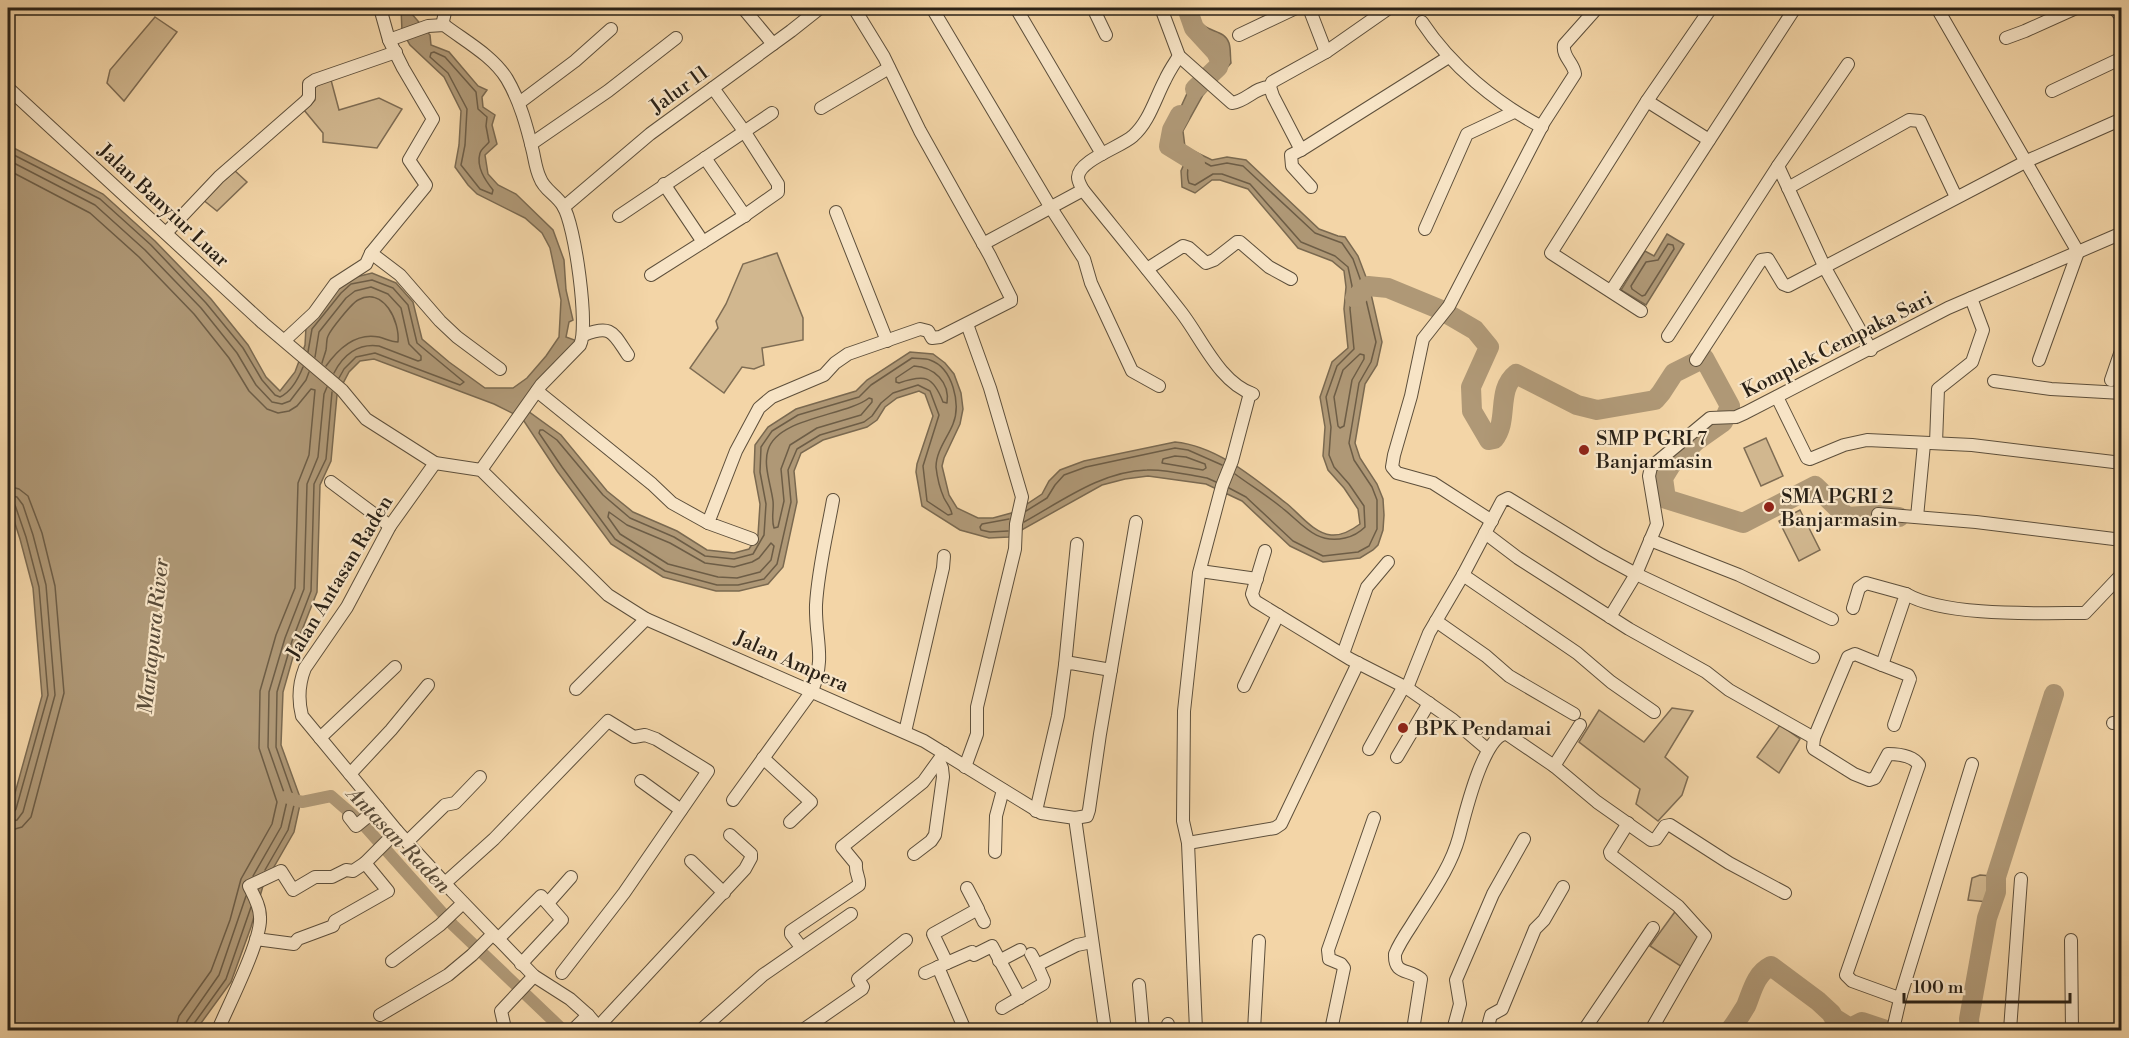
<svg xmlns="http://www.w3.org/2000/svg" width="2129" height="1038" viewBox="0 0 2129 1038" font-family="'Libre Bodoni',serif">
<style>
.green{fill:#d1b78f;stroke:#7e6c53;stroke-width:1.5}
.water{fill:#af9876;stroke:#7a6950;stroke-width:1.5}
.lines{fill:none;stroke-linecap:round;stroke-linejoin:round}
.shore{stroke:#6d5d46;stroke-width:1.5}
.canal{stroke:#af9876;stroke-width:12}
.river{stroke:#af9876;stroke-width:20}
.minor-casing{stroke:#5d4f3b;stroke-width:14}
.minor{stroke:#f7e4c6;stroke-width:12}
.poi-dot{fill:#8f2418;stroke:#f7e4c6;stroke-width:2}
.labels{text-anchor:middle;stroke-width:4.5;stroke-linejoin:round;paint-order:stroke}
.street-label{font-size:20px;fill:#2b2217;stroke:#f7e4c6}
.poi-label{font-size:20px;fill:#2b2217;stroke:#f7e4c6;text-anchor:start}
.water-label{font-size:21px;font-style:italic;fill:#594b38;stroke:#f7e4c6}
</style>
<rect width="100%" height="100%" fill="#f3d5a7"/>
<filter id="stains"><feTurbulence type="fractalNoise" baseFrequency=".00333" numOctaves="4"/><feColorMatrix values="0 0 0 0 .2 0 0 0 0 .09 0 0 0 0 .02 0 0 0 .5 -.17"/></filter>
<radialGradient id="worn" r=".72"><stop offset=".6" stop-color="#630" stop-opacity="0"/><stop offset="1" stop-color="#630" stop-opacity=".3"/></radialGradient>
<g class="green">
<path d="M155,17L177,32L124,101L107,83L110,70Z"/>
<path d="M331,80L339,110L379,98L402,109L377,148L323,142V133L304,110L315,100L313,87Z"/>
<path d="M234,170L247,182L217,211L202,199Z"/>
<path d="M777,253L803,318V340L762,348L764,365L754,369L742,367L724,393L690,368L718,328L716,321L726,304L743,264Z"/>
<path d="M1766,438L1783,476L1761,486L1744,448Z"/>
<path d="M1800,510L1820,550L1799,561L1779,521Z"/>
<path d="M1672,708L1693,711L1665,757L1688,777L1682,795L1658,821L1636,804L1640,789L1579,742L1599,710L1644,742Z"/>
<path d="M1780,725L1800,739L1779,773L1757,757Z"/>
<path d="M1980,875L1992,876L1988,902L1968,900L1972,878Z"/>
<path d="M1677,909L1703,936L1682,967L1650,946Z"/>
</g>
<g class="water">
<path d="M401,8H411V13L430,35L431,45L449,52L478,86L487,90L482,97L483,107L495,115L492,125L497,144L485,155L488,174L498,185L516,194L553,230L564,260L566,290L573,320L569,322L566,337L580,342L528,411L561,435L607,491L633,512L677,531L707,550L734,553L749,549L758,535L760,504L754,472L755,445L768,427L796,409L856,391L867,380L910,352L933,354L945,363L954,374L961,393L963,409L960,424L944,458L942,466L949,495L957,508L978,518H993L1015,512L1042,494L1049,481L1060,470L1084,461L1175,442C1217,446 1254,478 1286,503C1299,513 1313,533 1331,535C1341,536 1352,530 1360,524L1358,509L1344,488L1328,470L1323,456L1325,427L1320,397L1332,362L1348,348L1344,309L1346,287L1344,271L1332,261L1298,248L1248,189L1220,180H1212L1195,193L1182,187L1181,171L1184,164L1170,146V131L1195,76L1201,71H1216L1221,65L1219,58L1186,26L1181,8H1201L1197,14C1202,35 1224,27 1229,43C1231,49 1230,57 1231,63L1203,95L1183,131L1185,147L1212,160L1227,157L1246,160L1319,229L1338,236L1345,237L1358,256L1369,285L1382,342L1377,365L1365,384L1355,443L1360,458L1377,484L1383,499L1384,515L1383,530L1378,545L1373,550L1360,558L1323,562L1290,546L1242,501L1206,484L1148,476L1125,479L1102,485L1009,537L989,538L960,530L922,506L916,472L917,464L933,416L925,394L919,391L897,398L885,407L877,420L867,427L823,440L801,453L794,471L797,502L783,567L768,584L739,591H716L663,577L611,544L557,471L522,418L494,404L374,359L360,361L349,372L337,395L331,461L320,485L317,592L297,643L283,692L281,745L301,800L294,832L263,886L251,927L231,982L196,1030H8V818L42,696L33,588L20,539L8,502V145L103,194L155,241L211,299L248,345L266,377L280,391L295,372L305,345L306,327L336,289L348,279L372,273L396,283L413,302L422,339L449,362L485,388H513L527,378L546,356L559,337L561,300L550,248L542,233L525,218L477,194L468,185L455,167L459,145L461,111L444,77L410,45L402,31Z"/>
<path d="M1667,234L1684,244L1646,305L1621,290L1645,251L1654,256Z"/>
</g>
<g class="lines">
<g class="shore">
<path d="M434,52L445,57L476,92L478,109L487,117L486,126L489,142C487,145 481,149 480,153C476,167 485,180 493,190L492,194L480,189L461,165L465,145L467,109L448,73L430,57L431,53Z"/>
<path d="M8,152L100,199L151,245L206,303L243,348L262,380L275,395L280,397C291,392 299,377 303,367"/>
<path d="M8,160L95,205L145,250L201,308L237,353L256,385L272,402L282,404L290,401L306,380L309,372"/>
<path d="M8,170L90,213L139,257L194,314L229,358L249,391L267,409L278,413L289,411L297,406L311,389L315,390L309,455L298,483L295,588L276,635L260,691L259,748L277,802L272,824L241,879L230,920L211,971L179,1016L175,1030"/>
<path d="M1668,244L1673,245L1674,249L1645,295L1642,296L1632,289L1631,286L1646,262L1658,260Z"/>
<path d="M308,352L312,329L341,293L351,284L372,280L393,288L408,305L417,343L464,382L460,385L375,353L356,357L344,369L339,378"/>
<path d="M1360,354L1364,355V359L1352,380L1344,426L1340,428L1338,426L1334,397L1343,370Z"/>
<path d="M315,357L319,332L346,298L355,291L371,287L388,294L401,308L409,344L421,356V360L418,361L379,346C358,343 343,355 334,373"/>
<path d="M912,358C917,359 925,358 930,360C953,368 961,404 953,424C948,437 936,451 936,467C937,476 940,489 944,498C947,504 951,508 952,514L948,515L927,501L923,466L939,415L930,391L918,385L893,393L881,403L872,416L864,422L820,435L797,449L788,470L791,502L777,564L764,579L738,585H717L665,571L615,539L562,467L539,433L540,430H543L557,440L603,495L630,518L674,537L705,556L734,559L753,554L764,535L766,504L760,472L761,447L772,431L798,415L859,397L871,385Z"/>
<path d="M322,363C323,359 325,354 326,350C327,345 326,340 328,336C331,329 352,303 358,300C384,286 400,322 398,342C391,342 386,339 379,337C355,332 338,349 326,366"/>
<path d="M914,366C934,367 950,382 947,403L943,402C933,376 925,374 899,383L896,382V378Z"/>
<path d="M869,398L872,399V402L861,415L817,428L790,445L781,469L784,501L778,527L774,528C771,519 774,510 773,501C771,485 763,465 768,450C778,417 846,416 869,398Z"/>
<path d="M1175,456L1186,457L1205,464L1206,468L1203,470L1162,463L1163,459Z"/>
<path d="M8,486L19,489L28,496L42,533L55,586L64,693L31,817L22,827L8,831"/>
<path d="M1229,488L1246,497L1293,541L1323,556L1358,552L1369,546L1377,529V500L1372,487L1354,460L1349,443L1359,383L1371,362L1376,342L1363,287L1353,259L1342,243L1315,233L1243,166L1227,163L1211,166L1191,155L1188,158C1190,166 1185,174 1189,183L1195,185L1213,174H1222L1250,184L1301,242L1335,256L1348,267L1352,286L1350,309L1354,349L1337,366L1326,397L1331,427L1329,455L1334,467L1349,484L1364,506L1365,527C1359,533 1354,536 1345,538C1315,545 1302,523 1281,507C1266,495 1250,485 1235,474"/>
<path d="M8,495L17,497L23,505L33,535L46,585L55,695L23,812L17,820L8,822"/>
<path d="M8,503L15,505L26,537L39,587L48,695L16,809L13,813L8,814"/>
<path d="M1026,511L1047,498L1055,485L1064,475L1086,467L1175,448L1188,450L1222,465"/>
<path d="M609,512L627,525L670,543L705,563L734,567L752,562L759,558L771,543L774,546L771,560L760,572L737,578L718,577L668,564L620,534L608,517Z"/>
<path d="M1024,522C1062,501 1102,471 1147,470C1166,469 1188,475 1207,478L1216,482"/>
<path d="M1008,531L990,532L981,530L980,527L982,524L1009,519"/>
<path d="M265,870L288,830L295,801L276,747L277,692L292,641L311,591L314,484L326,459L332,392"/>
<path d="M253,876L281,827L287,801L268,747L269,692L285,638L304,589L307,484L318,457L324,394L327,387"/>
<path d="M184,1030L187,1021L219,975L246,896"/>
<path d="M192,1030L193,1025L226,979L251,907"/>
</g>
<path class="canal" d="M285,797L302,802L331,796L362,823L453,925L563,1030"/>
<g class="river">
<path d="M1187,8L1194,28L1216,52L1220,60L1218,67L1195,89"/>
<path d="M1180,115L1172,130L1169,146L1195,162"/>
<path d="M1355,298L1368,286L1388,288L1439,309L1475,330L1489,347L1471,387L1472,411L1489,440L1494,439C1509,421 1496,390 1516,374L1577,405L1597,410L1655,400L1661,393L1674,373L1704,358L1730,406L1723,422L1696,441L1671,465L1663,478L1666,499L1743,523L1815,486L1847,517L1877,515L1899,517"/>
<path d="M1730,1030C1736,1023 1741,1014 1746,1006C1752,992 1755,974 1771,966L1818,1001L1831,1013L1834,1018L1850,1028L1862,1022L1886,1030"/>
<path d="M1970,1030L1969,1019L1987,918L1996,892V877L2054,694"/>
</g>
<g class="minor-casing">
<g id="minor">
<path d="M380,8L389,40L403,68L433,119L409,160L426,185L425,187L371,253L400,275L440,321L457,337L500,369"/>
<path d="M743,8L773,44"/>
<path d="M932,8L1051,208L1084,259L1091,283L1132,371L1159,386"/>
<path d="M1016,8L1102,154"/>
<path d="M1093,8L1106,35"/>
<path d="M1161,8L1179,56L1232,103C1247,101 1255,87 1270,87"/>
<path d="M1309,8L1326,52"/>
<path d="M1389,8L1326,52L1272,82L1270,87L1273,96L1301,150L1447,58"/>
<path d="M1937,8L2078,252L2039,360"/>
<path d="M2114,8L2122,18"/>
<path d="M1422,22C1451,66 1496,103 1542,127"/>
<path d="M444,25L443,21L446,8"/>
<path d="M1239,35L1296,8"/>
<path d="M2006,38L2025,31L2076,8"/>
<path d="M389,40L428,26L444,25C465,41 493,56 507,79C520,101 527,127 533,152C535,161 536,170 540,178C544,190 557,195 563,206C575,224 589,327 580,345L541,385L481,470"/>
<path d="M1179,56C1174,64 1169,71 1165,80C1155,99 1149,122 1133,136C1121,147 1079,160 1078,177C1078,182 1081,186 1083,190C1116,231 1149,271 1181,312C1202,339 1219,382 1253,394"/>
<path d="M1848,64L1778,166L1825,268L1871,350"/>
<path d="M8,88L263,323L342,390L366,419L435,463L481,470L608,595L646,619L924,741L1041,813L1075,818L1105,1030"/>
<path d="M2052,91L2122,58"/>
<path d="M1647,101L1709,140"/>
<path d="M519,103L575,61L611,29"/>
<path d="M821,108L889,68"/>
<path d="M531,144L608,91L676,38"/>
<path d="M1301,150L1291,155L1292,166L1311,187"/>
<path d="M705,158L745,216"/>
<path d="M664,184L703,242"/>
<path d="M1788,188L1909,120L1920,121L1956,197"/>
<path d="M564,207L650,134L791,31L820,8"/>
<path d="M836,212L887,341"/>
<path d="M619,216L772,113"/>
<path d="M1425,229L1467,134L1514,112"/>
<path d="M166,233L219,177L306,101L309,97V84L315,80L396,52"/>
<path d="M983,244L1083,190"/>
<path d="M1147,269L1183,246L1189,248L1206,263L1214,260L1237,242H1240L1269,267L1291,279"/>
<path d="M651,275L741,218L778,192V184L744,131L713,88"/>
<path d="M1611,291L1795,8"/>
<path d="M1641,311L1551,253L1647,101L1711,8"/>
<path d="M584,335C612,324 613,333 628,355"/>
<path d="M1668,336L1778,166"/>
<path d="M285,340L314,313L335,284L366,264L371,253"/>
<path d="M1696,360L1761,260L1768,259L1783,284L1788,286L2027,161L2122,119"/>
<path d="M2111,380L2122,348"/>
<path d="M1994,381L2051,389L2122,393"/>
<path d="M537,391L652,484L672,503L708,523"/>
<path d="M1777,397L1807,458L1810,459L1844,445L1867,440L1972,445L2122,463"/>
<path d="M1936,443L1938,389L1972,362L1983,330L1971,298"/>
<path d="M435,463L390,526L347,607L305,668C299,683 298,700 302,716L397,831L452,891L534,976L570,999L588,1015L601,1030"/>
<path d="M331,482L390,526"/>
<path d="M1878,514L1976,522L2122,540"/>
<path d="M1917,517L1924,444"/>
<path d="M1492,521L1433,483L1397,473L1392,467L1394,455L1411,396L1423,339L1449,306L1544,122L1575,74C1574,63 1562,57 1564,45L1597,8"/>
<path d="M1485,533L1518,558L1629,629L1706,672L1729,690L1814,738L1848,657L1855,654L1882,665L1906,594L1866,583L1859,588L1853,608"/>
<path d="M752,539L708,523L736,451L759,408L772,397L824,375L835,363L848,354L920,329L928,331L932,338L940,337L1011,301V298L990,256L920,131L884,57L854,8"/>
<path d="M1650,540L1739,575L1832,619"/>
<path d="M1265,551L1252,594L1255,601L1350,659L1407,688L1453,720L1487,749"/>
<path d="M1200,571L1257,579"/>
<path d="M1463,575L1577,653L1611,682L1654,712"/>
<path d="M1906,594C1945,617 2039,613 2085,613L2122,574"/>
<path d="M1610,617L1636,574L1657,524L1649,476L1651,467L1710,418L1736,417L1745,413L1948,308L2122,233"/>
<path d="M1436,621L1486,656L1509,676L1574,714"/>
<path d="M1343,654L1367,587L1388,562"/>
<path d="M1065,665L1077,544"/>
<path d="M1882,665L1908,675L1910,679L1894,725"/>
<path d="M1244,686L1278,615"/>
<path d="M1407,688L1429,633L1463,575L1502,501L1508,498L1601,555L1636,574L1813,657"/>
<path d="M576,689L646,619"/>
<path d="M2113,723L2122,722"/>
<path d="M905,732L943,568L944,556"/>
<path d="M320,738L395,667"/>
<path d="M1814,738L1813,747L1814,749L1854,774L1869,780L1875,778L1888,754C1899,754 1913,756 1919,765L1846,975L1852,981L1896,997L1901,995"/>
<path d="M1369,749L1404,686"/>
<path d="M1397,757L1429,703"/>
<path d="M763,758L811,802L790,822"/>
<path d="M1554,766L1580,725"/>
<path d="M965,767L977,734V707L1015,549L1016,524L1022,497L990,388L967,324"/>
<path d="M350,774L391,730L428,685"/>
<path d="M641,781L681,810"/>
<path d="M733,800L812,691C826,657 815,639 816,605C818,569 827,534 833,500"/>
<path d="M1036,811L1058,716L1065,665L1071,663L1111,670"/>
<path d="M349,817L356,826L378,808"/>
<path d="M1075,818L1087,816L1089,810L1100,734L1136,522"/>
<path d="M1628,823L1610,852L1611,855L1678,906L1705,936L1651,1030"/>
<path d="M407,842L445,805L455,803L480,777"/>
<path d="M1188,843L1275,828L1281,824L1358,663"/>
<path d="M995,852L996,816L1003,790"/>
<path d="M914,854L931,841L935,835L943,777L942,768L939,761"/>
<path d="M691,861L724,893"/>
<path d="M365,863L397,831"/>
<path d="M445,883L494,839L608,721L634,737L645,735L656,739L708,771L624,893L562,973"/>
<path d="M548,903L571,877"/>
<path d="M978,910L984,922"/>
<path d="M498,939L541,896L562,920L521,964"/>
<path d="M2071,940L2072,1030"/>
<path d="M801,947L791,934V931L859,885C860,877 855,874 856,864L842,847L923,782L944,753"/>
<path d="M1031,954L1037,965"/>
<path d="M392,961L440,925L463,903"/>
<path d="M999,961L1020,950"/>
<path d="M947,963L972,952L974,955L992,946L1020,998"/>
<path d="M938,967L965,1030"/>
<path d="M925,973L947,963L933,934L978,909L967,888"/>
<path d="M1139,985L1143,1030"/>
<path d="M1002,1008L1043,984L1044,981L1037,965L1077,945L1092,942"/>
<path d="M380,1015L448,975L472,955L493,934"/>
<path d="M1168,1024L1169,1030"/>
<path d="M598,1027L745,869L751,858V854L730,835"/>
<path d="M218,1030C228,1006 262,940 260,917C260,906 254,896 249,886L281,871L293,890L315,877H332L346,870L353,871L365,863L388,891L335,921L333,926L298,939L294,944L256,939"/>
<path d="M501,1030L504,1024L501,1011L534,976"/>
<path d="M573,1030L588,1015"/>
<path d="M701,1030L763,975L851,914"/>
<path d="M803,1030L862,989L863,987L858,979L906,940"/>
<path d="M1196,1030L1188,843L1183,821L1184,711L1199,573L1222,486L1232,461L1250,393"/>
<path d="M1254,1030L1259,941"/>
<path d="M1331,1030L1344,968L1341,964L1329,959L1328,950L1374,818"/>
<path d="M1413,1030L1421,979C1409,968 1394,976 1395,954C1399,944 1405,935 1411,926C1428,898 1450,870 1459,837C1464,818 1484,732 1507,734L1554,766L1597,802L1651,840L1656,839L1665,826L1670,825L1729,863L1785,893"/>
<path d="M1453,1030L1460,1004L1456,980L1493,894L1524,839"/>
<path d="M1487,1030L1491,1015L1502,1009L1535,929L1544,920L1563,887"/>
<path d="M1584,1030L1653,928"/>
<path d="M1896,1030L1894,1025L1901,995L1972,764"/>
<path d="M2010,1030L2021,879"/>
</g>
</g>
<use href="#minor" class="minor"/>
</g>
<g class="poi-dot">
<circle cx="1584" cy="450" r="6"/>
<circle cx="1769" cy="507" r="6"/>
<circle cx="1403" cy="728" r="6"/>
</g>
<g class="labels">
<g class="street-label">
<text transform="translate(679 89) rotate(-36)" y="7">Jalur 11</text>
<text transform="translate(164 205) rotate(43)" y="7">Jalan Banyiur Luar</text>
<text transform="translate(1837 344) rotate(-27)" y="7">Komplek Cempaka Sari</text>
<text transform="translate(339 577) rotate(-59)" y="7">Jalan Antasan Raden</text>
<text transform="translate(792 661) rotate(24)" y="7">Jalan Ampera</text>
</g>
<g class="poi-label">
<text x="1596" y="445">SMP PGRI 7<tspan x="1596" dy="23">Banjarmasin</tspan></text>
<text x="1781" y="503">SMA PGRI 2<tspan x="1781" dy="23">Banjarmasin</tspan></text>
<text x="1415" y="735">BPK Pendamai</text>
</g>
<g class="water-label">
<text transform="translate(153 636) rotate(-84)" y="7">Martapura River</text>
<text transform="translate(399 840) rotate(46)" y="7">Antasan Raden</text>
</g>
</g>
<rect width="2129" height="1038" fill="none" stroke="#f3d5a7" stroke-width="30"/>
<rect x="9" y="9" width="2111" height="1020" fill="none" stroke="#2b2217" stroke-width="3"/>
<rect x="15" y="15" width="2099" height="1008" fill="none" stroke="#2b2217" stroke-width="1.5"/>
<path d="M1904 993v9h166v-9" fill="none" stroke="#2b2217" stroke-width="3"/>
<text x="1913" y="993" font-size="18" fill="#2b2217" stroke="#f7e4c6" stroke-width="4.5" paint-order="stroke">100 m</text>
<rect width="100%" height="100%" filter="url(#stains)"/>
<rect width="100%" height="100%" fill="url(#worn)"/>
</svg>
